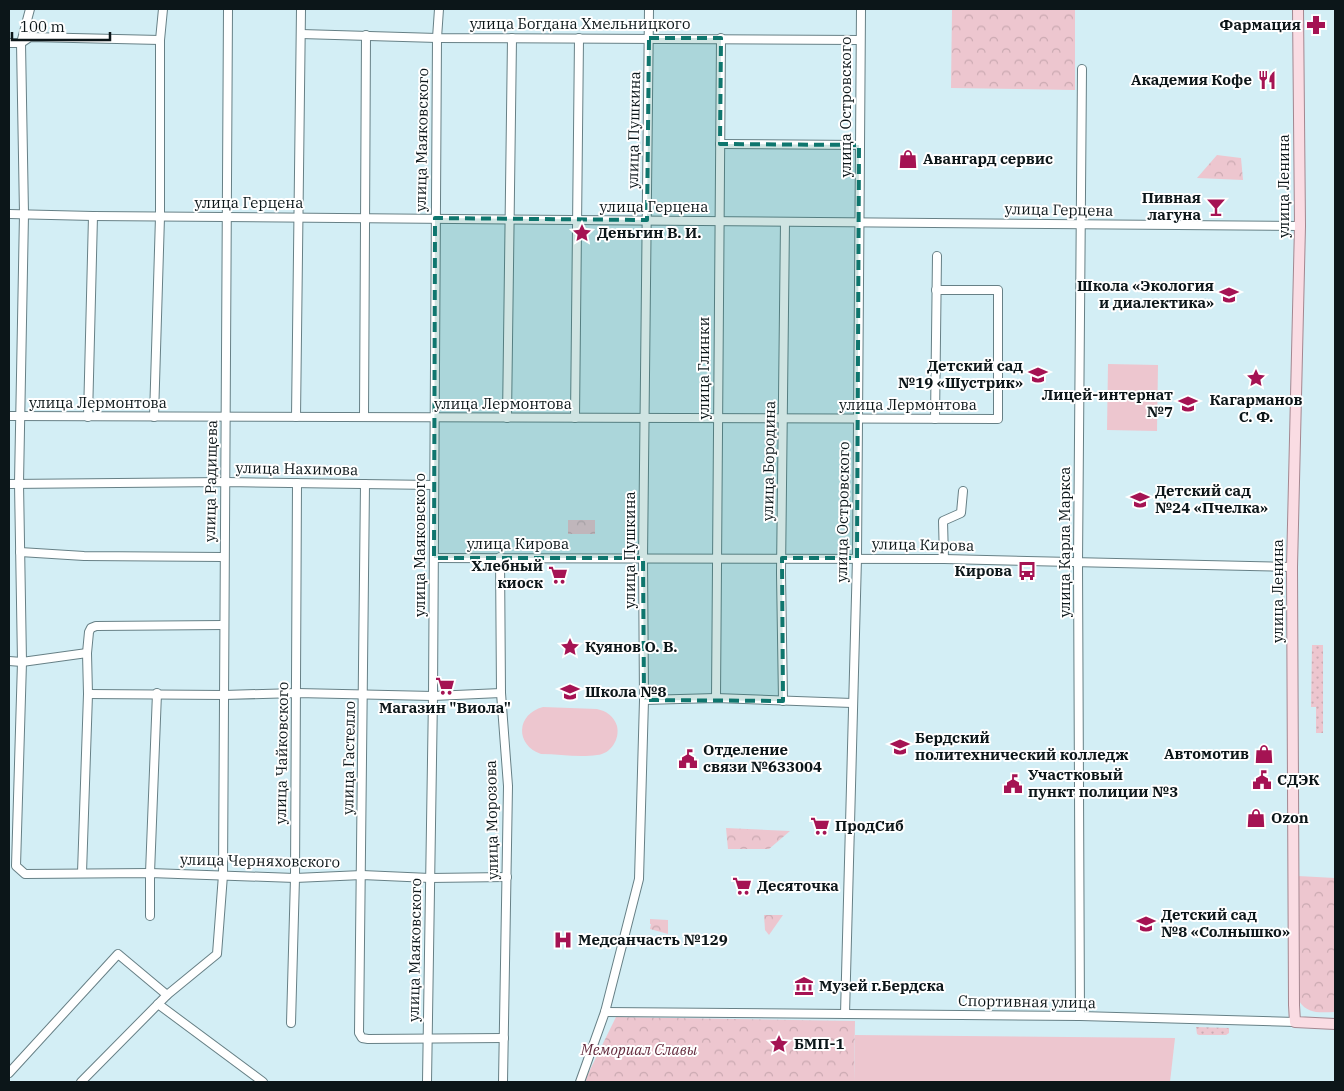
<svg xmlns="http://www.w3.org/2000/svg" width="1344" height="1091" viewBox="0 0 1344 1091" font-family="'IBM Plex Serif',serif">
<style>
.grass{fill:url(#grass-dots)}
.park{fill:url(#park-crowns)}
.pitch{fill:#edc6cf}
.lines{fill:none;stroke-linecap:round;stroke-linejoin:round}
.minor-casing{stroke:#678086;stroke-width:10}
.major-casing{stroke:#a48790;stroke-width:12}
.minor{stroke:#fff;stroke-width:8}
.major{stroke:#fadce3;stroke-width:10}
.marked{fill:#0f766e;fill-opacity:0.2;stroke:#0f766e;stroke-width:4;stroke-dasharray:10 6;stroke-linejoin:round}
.labels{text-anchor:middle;stroke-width:4;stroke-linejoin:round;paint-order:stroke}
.street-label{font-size:15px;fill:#0c1619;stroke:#fff}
.poi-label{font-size:15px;font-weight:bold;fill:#0c1619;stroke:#fff;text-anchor:start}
.park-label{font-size:15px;font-style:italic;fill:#652c3e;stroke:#fff}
</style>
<defs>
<pattern id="grass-dots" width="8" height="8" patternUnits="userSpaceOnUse" patternTransform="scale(1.25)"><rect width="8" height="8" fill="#edc6cf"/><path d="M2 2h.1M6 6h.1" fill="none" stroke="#caa9b1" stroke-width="1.8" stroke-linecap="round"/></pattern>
<pattern id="park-crowns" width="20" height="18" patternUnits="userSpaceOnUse" patternTransform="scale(1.25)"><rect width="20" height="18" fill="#edc6cf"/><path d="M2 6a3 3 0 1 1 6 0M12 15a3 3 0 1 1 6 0" fill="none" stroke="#caa9b1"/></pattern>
</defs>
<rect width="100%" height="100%" fill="#d3eef5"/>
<g class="grass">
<path d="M1312,645H1323V733H1316V707H1311Z"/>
<path d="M1196,1027L1229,1028V1033L1226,1035H1199L1197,1034Z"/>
</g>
<g class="park">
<path d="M952,9H1075V90L951,88Z"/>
<path d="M1217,155L1241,158L1243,180L1197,178Z"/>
<rect x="568" y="520" width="27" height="14"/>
<path d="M726,828L790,831L769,849H728Z"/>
<path d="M1298,876L1335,878V1012C1321,1012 1308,1015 1299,1001Z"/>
<path d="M764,915H783L769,935L765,930Z"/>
<path d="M650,919L668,920V934L650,929L651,924H650Z"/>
<path d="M616,1017L855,1021L854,1082H584Z"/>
</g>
<g class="pitch">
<path d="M1108,364L1158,365L1157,431L1107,430Z"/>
<path d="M543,707L597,709C606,711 614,716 617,726C620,739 611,754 597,755C579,758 559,754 541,754C515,745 516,714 543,707Z"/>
<path d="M855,1035L1175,1038L1170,1082H854Z"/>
</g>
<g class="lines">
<g class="minor-casing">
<g id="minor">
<path d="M30,9L21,43L24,214L19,483L22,662L16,866L25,874L150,873L295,878L362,875L430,878L507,877"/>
<path d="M301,34L437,38L860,40"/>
<path d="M9,43H21L30,37L160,40"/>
<path d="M720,144L859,145"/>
<path d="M9,214L93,216L1300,226"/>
<path d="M9,416L998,419V290H936"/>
<path d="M88,417L93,216"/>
<path d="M154,417L160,217V40L163,9"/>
<path d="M296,417L301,9"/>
<path d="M364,417L366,35"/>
<path d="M507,418L512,38"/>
<path d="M575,418L579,38"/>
<path d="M935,419L937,256"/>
<path d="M9,484L226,482L434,485"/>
<path d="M365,484L359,1033L362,1038L368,1039L504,1038"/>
<path d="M20,552L84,556L223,557"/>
<path d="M500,557L501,693L508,786L503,1082"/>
<path d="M434,558L944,559L1292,567"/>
<path d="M944,559L943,521L961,513L963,491"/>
<path d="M9,661L22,662L87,653"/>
<path d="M88,694L224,695L297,693L433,696L501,693"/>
<path d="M716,698L721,38"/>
<path d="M644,700L716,698L852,703"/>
<path d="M783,701L781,573L785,222"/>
<path d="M82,873L88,694L87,653L89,632L91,628L96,626L224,625"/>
<path d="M150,916V873L157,693"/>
<path d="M158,1004L263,1082"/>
<path d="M605,1012L1080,1016L1295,1022"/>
<path d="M845,1014L857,558L861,9"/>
<path d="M1080,1016L1078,562L1082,69"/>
<path d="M291,1023L295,878L297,483"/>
<path d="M9,1073L118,954L167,995"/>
<path d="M81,1082L167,995L217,954L223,875L228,9"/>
<path d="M427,1082L433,696L437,38L439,9"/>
<path d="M580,1082L605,1012L639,879L644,700L643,558L649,9"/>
</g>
</g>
<g class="major-casing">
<path id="major" d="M1298,9L1300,226L1292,567L1294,1005L1295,1022L1335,1024"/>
</g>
<use href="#minor" class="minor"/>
<use href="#major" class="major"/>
</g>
<path class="marked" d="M649,38H721L720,144L859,145L857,558H782L783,701L644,700L643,558H434L435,218L647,220Z"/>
<defs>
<g id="pharmacy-bare" transform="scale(1.5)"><path d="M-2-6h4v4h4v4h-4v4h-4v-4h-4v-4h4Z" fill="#a51353" stroke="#fff" stroke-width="2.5" paint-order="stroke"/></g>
<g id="restaurant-bare" transform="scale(1.5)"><path d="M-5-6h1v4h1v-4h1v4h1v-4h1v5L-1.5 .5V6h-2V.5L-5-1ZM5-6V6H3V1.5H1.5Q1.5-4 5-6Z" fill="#a51353" stroke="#fff" stroke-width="2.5" paint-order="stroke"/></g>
<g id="shop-bare" transform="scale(1.5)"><path d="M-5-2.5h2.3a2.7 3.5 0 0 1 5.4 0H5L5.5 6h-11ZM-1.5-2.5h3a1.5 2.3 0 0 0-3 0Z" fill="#a51353" stroke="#fff" stroke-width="2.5" paint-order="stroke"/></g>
<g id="bar-bare" transform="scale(1.5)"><path d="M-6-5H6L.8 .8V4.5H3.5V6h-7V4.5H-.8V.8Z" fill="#a51353" stroke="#fff" stroke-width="2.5" paint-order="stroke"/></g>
<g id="sight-bare" transform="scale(1.5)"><path d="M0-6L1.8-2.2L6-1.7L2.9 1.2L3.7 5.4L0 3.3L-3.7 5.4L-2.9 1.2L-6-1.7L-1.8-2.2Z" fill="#a51353" stroke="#fff" stroke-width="2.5" paint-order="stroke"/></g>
<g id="school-bare" transform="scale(1.5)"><path d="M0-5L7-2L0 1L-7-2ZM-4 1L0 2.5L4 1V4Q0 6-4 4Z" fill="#a51353" stroke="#fff" stroke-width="2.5" paint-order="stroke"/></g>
<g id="bus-bare" transform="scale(1.5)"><path d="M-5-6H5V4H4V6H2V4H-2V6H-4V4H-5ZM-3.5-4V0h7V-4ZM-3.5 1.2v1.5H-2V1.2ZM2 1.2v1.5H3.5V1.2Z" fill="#a51353" stroke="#fff" stroke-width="2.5" paint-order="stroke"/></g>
<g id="supermarket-bare" transform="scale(1.5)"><path d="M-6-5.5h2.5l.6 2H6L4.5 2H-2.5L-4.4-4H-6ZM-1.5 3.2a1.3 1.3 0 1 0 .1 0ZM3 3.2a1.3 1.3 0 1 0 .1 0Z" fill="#a51353" stroke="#fff" stroke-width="2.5" paint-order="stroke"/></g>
<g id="university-bare" transform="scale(1.5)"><path d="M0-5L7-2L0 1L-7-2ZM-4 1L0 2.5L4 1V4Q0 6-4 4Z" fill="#a51353" stroke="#fff" stroke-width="2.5" paint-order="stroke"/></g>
<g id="civic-bare" transform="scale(1.5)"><path d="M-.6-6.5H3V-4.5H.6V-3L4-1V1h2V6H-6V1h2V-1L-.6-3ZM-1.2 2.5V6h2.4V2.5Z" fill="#a51353" stroke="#fff" stroke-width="2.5" paint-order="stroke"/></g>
<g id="hospital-bare" transform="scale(1.5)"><path d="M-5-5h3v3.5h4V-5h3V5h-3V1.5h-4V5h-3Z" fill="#a51353" stroke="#fff" stroke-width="2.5" paint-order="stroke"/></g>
<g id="museum-bare" transform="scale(1.5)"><path d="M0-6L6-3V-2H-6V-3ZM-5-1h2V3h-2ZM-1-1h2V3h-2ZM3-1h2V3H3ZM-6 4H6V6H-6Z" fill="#a51353" stroke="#fff" stroke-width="2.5" paint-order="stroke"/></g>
</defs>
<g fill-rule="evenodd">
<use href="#pharmacy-bare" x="1316" y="25"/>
<use href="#restaurant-bare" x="1267" y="80"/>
<use href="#shop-bare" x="908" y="159"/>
<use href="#bar-bare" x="1216" y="207"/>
<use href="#sight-bare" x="582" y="233"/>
<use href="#school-bare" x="1229" y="295"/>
<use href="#school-bare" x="1038" y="375"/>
<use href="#sight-bare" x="1256" y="378"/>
<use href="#school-bare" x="1188" y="404"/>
<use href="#school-bare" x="1140" y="500"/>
<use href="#bus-bare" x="1027" y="571"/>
<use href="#supermarket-bare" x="558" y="575"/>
<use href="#sight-bare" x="570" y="647"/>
<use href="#supermarket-bare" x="445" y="686"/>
<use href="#school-bare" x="570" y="692"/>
<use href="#university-bare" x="900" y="747"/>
<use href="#shop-bare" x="1264" y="754"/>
<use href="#civic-bare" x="688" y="759"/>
<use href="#civic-bare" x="1262" y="780"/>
<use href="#civic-bare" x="1013" y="784"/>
<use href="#shop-bare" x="1256" y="818"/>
<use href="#supermarket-bare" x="820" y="826"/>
<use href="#supermarket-bare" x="742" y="886"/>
<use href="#school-bare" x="1146" y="924"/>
<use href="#hospital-bare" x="563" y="940"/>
<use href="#museum-bare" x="804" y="986"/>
<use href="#sight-bare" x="779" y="1044"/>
</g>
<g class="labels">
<g class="street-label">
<text x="580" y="29">улица Богдана Хмельницкого</text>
<text transform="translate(846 107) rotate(-90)" y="5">улица Островского</text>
<text transform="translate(634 130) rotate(-89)" y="5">улица Пушкина</text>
<text transform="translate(422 140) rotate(-89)" y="5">улица Маяковского</text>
<text transform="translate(1284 186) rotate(-90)" y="5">улица Ленина</text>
<text x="249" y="208">улица Герцена</text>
<text x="654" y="212">улица Герцена</text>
<text transform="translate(1059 210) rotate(1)" y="5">улица Герцена</text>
<text transform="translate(704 368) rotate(-90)" y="5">улица Глинки</text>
<text x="98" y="408">улица Лермонтова</text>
<text x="503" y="409">улица Лермонтова</text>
<text x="908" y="410">улица Лермонтова</text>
<text transform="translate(769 461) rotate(-89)" y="5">улица Бородина</text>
<text transform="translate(297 469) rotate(1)" y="5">улица Нахимова</text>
<text transform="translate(211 481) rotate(-89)" y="5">улица Радищева</text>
<text transform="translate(843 512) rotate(-89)" y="5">улица Островского</text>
<text transform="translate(1065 542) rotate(-90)" y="5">улица Карла Маркса</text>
<text x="518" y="549">улица Кирова</text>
<text transform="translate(420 545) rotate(-90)" y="5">улица Маяковского</text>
<text transform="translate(923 545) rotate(1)" y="5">улица Кирова</text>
<text transform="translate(630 550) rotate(-90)" y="5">улица Пушкина</text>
<text transform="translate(1278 591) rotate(-90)" y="5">улица Ленина</text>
<text transform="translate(282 753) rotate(-89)" y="5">улица Чайковского</text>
<text transform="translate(349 758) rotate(-89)" y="5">улица Гастелло</text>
<text transform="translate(492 820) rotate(-91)" y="5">улица Морозова</text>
<text transform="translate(260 861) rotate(1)" y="5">улица Черняховского</text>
<text transform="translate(415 950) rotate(-89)" y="5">улица Маяковского</text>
<text transform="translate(1027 1002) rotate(1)" y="5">Спортивная улица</text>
</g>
<g class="poi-label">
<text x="1301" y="30" text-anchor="end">Фармация</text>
<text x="1252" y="85" text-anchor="end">Академия Кофе</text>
<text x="923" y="164">Авангард сервис</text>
<text x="1201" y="203" text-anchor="end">Пивная<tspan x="1201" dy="17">лагуна</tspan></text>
<text x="597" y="238">Деньгин В. И.</text>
<text x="1214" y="291" text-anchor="end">Школа «Экология<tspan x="1214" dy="17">и диалектика»</tspan></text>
<text x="1023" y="371" text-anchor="end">Детский сад<tspan x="1023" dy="17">№19 «Шустрик»</tspan></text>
<text x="1173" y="400" text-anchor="end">Лицей-интернат<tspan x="1173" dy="17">№7</tspan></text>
<text x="1256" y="405" text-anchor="middle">Кагарманов<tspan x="1256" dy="17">С. Ф.</tspan></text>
<text x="1155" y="496">Детский сад<tspan x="1155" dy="17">№24 «Пчелка»</tspan></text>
<text x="543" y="571" text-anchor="end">Хлебный<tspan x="543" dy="17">киоск</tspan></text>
<text x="1012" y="576" text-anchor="end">Кирова</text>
<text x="585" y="652">Куянов О. В.</text>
<text x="585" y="697">Школа №8</text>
<text x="445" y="713" text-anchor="middle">Магазин "Виола"</text>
<text x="915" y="743">Бердский<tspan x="915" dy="17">политехнический колледж</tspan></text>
<text x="703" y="755">Отделение<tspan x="703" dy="17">связи №633004</tspan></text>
<text x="1249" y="759" text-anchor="end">Автомотив</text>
<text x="1028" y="780">Участковый<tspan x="1028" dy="17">пункт полиции №3</tspan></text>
<text x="1277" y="785">СДЭК</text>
<text x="1271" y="823">Ozon</text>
<text x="835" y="831">ПродСиб</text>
<text x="757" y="891">Десяточка</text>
<text x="1161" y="920">Детский сад<tspan x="1161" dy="17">№8 «Солнышко»</tspan></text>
<text x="578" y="945">Медсанчасть №129</text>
<text x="819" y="991">Музей г.Бердска</text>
<text x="794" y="1049">БМП-1</text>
</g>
<g class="park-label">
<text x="639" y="1055">Мемориал Славы</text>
</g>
</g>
<rect width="1344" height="1091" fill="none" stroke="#0c1619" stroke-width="20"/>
<path d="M12 32v8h98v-8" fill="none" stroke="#0c1619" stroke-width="2.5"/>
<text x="20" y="32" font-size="15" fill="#0c1619" stroke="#ffffff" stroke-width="4" paint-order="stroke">100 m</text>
</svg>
